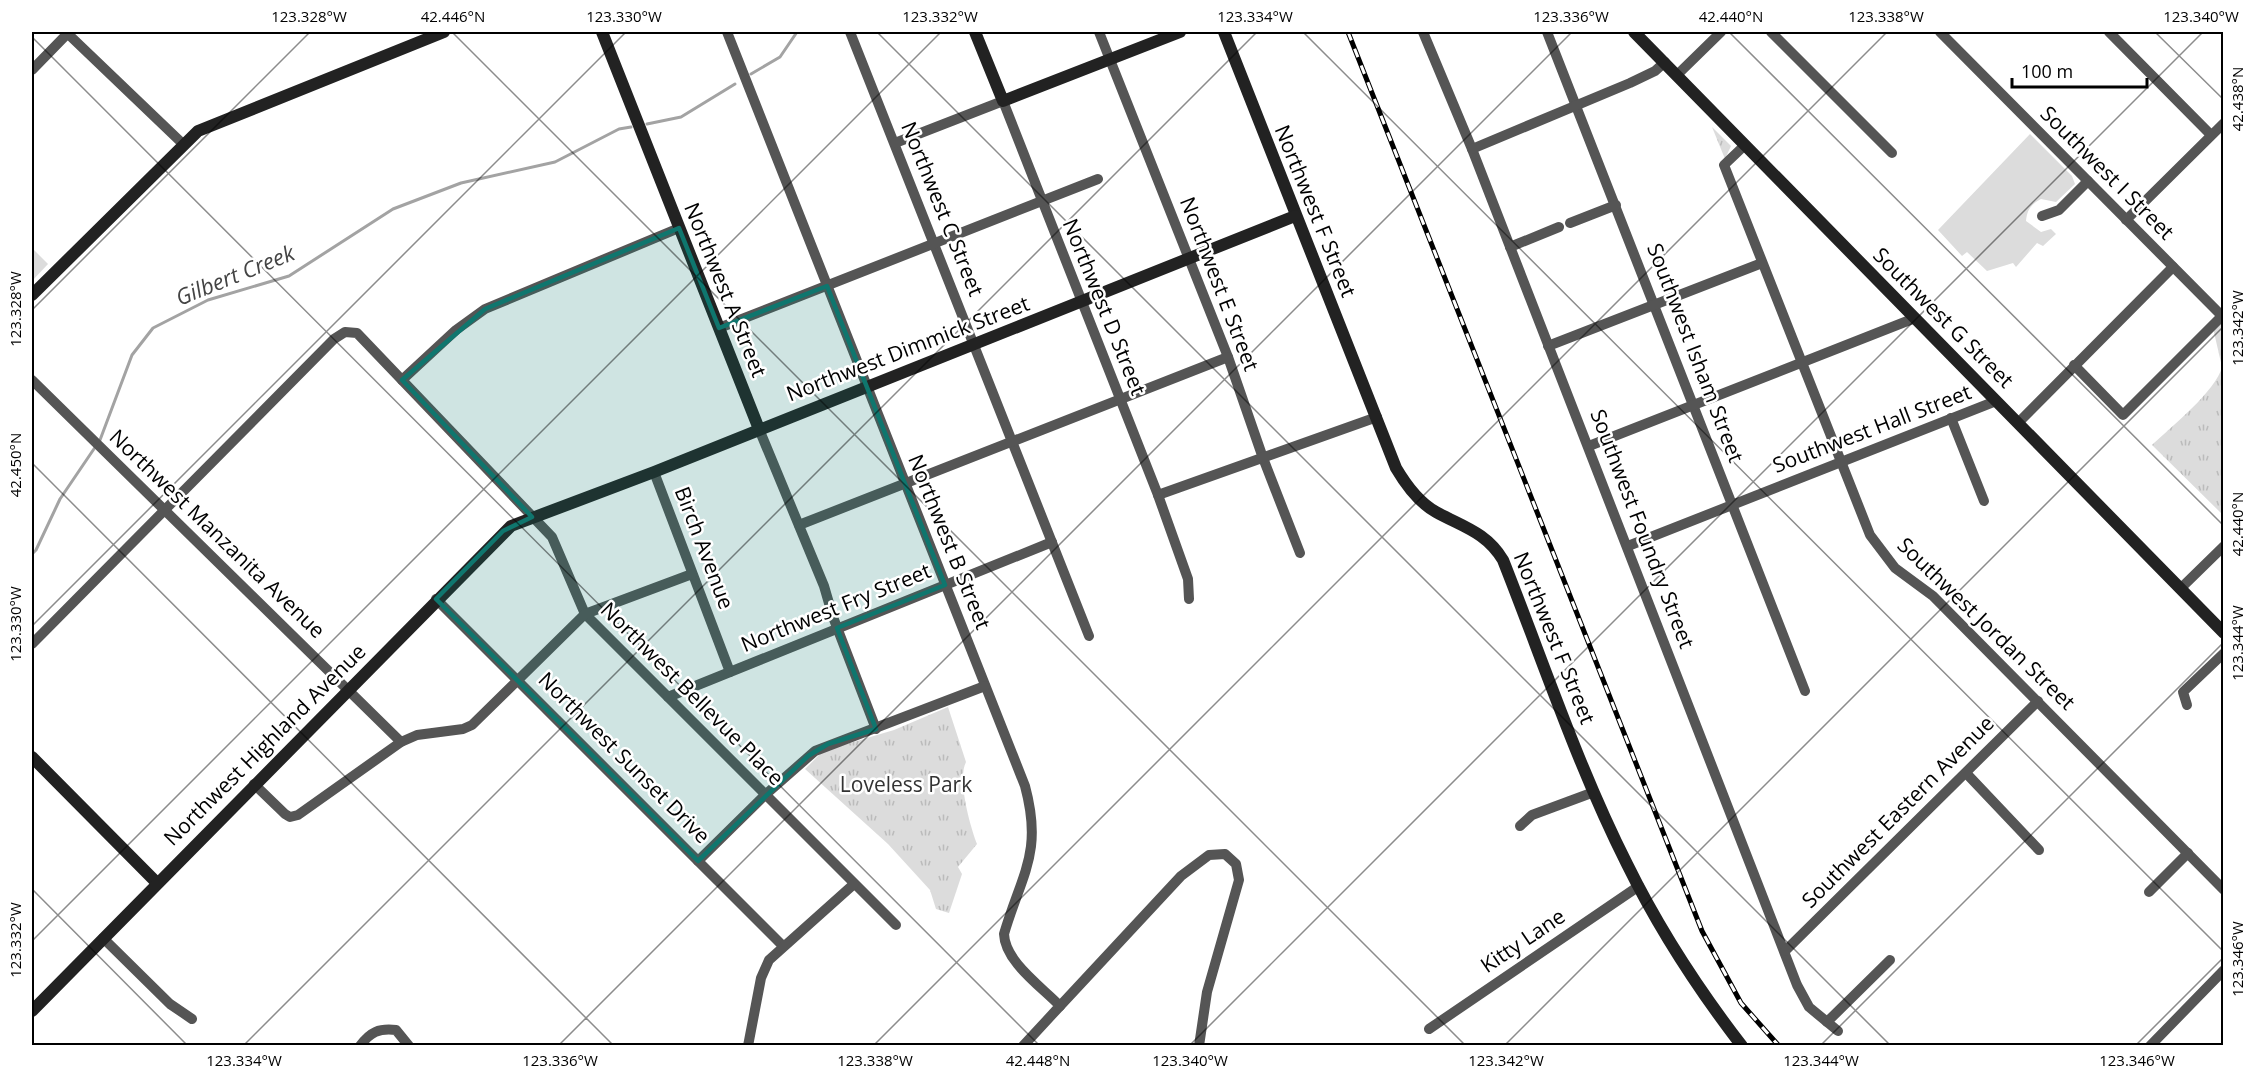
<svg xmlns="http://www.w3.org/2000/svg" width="2255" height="1077" viewBox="0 0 2255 1077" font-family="'Open Sans',sans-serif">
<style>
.grass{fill:#dcdcdc}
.park{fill:url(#park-tufts)}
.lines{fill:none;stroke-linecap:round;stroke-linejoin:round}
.stream{stroke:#a3a3a3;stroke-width:3}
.street{stroke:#555;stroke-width:10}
.secondary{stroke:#222;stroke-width:12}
.rail-casing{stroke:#000;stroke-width:5}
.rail{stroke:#fff;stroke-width:3;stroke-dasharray:9;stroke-linecap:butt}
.marked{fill:#0f766e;fill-opacity:0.2;stroke:#0f766e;stroke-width:4.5;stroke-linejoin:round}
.ticks{fill:none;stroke:#000;stroke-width:1.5;stroke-opacity:0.45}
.labels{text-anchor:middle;stroke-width:5;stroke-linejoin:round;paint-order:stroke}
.street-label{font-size:21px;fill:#000;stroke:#fff}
.park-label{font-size:21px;fill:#333;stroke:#fff}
.water-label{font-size:22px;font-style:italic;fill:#444;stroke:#fff}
.neatline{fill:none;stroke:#000;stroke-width:2}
.ticks-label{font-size:15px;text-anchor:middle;fill:#000}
</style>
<defs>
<pattern id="park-tufts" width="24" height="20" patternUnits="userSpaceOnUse" patternTransform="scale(1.5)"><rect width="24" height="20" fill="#dcdcdc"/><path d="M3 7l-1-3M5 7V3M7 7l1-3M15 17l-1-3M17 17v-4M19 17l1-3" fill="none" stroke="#bbb"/></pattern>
</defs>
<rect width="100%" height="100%" fill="#fff"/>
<path class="grass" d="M2030,134L2072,176L2075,184L2056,202L2041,199C2031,204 2027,210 2026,221L2041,232L2051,229L2056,234L2043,246L2037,243L2016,267L2013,263L1987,271L1967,252L1962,256L1938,230Z"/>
<g class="park">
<path d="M1712,127L1731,146L1725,159Z"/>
<path d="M32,248L48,264L32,281Z"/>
<path d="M2223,314V515L2152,445C2171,427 2216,391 2222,367L2213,328Z"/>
<path d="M948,707L966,762C957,779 970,826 977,844L958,867L962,874L949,913L936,909L930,890L888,844L805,769L823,751L894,730Z"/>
</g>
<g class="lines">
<g class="stream">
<path d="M751,74L780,57L797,32"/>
<path d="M647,124L681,117L735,84"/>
<path d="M32,554L36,550L60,499L100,440L132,355L153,328L208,300L289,276L393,209L461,183L555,162L619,129L631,127"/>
</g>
<g class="street">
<path d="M66,32L183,144"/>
<path d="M727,32L1025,786C1043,853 1022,873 1004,934C1005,962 1042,987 1060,1006L1023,1046"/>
<path d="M850,32L1089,636"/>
<path d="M1099,32L1228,357L1263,458L1300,553"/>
<path d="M1423,32L1472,149L1797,985L1809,1007L1838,1031"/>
<path d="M1547,32L1805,691"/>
<path d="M1771,32L1892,153"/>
<path d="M1940,32L2222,316L2123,415L2074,365"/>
<path d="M2109,32L2211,135"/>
<path d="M32,70L69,32"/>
<path d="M1677,75L1721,32"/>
<path d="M895,143L1003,101L1158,495L1188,579L1189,599"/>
<path d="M1745,145L1724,165L1870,535L1895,568L1933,596L2224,890"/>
<path d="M1472,149L1630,83L1655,71L1665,62"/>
<path d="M2042,216L2059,210L2088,181"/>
<path d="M2126,220L2224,123"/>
<path d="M1570,223L1616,205"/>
<path d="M1510,247L1559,227"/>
<path d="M719,328L1098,179"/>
<path d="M1548,346L1762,263"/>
<path d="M32,380L401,742"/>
<path d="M402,380L456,330L485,309L679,228"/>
<path d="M1951,418L1984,501"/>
<path d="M2018,423L2173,267"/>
<path d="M759,429L824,586L833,617L876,729"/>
<path d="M1589,446L1915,318"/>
<path d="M654,472L730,672"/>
<path d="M1158,495L1377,417"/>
<path d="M799,525L1228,357"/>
<path d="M1628,546L1996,401"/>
<path d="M2180,589L2224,546"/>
<path d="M436,599L783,946"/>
<path d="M32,644L334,339L345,332L357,333L552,537L585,614L896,925"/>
<path d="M668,697L1052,542"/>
<path d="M2187,705L2183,692L2224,653"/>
<path d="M1966,773L2039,850"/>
<path d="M254,784L285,814L290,817L298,815L401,742L417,735L463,729L472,725L585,614L692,574"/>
<path d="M1520,826L1532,815L1594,792"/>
<path d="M698,861L765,795L815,751L985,686"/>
<path d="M2149,892L2188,853"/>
<path d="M103,938L170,1004L192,1019"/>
<path d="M1785,951L2038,701"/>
<path d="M1060,1006L1181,876L1209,855L1225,854L1236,864L1239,880L1207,992L1199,1046"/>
<path d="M1827,1022L1890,960"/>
<path d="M1429,1029L1639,886"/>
<path d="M360,1046C370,1032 379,1028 396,1030L409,1046"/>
<path d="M748,1046L761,978L769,960L854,884"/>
<path d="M2150,1046L2224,970"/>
</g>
<g class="secondary">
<path d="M602,32L759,429"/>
<path d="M975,32L1003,101L1180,32"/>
<path d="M1224,32L1396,468C1406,485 1418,502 1436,512C1463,527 1486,532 1503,560C1543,661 1578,767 1627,864C1659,929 1698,989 1742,1046"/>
<path d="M1634,32L2224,633"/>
<path d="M32,295L198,131L444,32"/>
<path d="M32,757L157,883"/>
<path d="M32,1011L511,526L654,472L1295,216"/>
</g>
<g class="rail-casing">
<path id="rail" d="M1348,32L1702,931L1741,1003L1779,1046"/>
</g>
<use href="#rail" class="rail"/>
</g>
<path class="marked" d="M679,228L719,328L827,286L945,585L837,628L876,729L828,744L808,756L698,861L436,599L503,531L532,517L402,380L485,309Z"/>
<path class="ticks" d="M452,32L1466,1046M877,32L1891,1046M1303,32L2224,952M1729,32L2224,526M2155,32L2224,100M32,37L1040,1046M32,310L310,32M32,463L614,1046M32,626L626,32M32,889L188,1046M32,941L941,32M243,1046L1257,32M558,1046L1572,32M873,1046L1887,32M1189,1046L2203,32M1504,1046L2224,326M1820,1046L2224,642M2135,1046L2224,957"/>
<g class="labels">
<g class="street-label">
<text transform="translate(2107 173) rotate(45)" y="7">Southwest I Street</text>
<text transform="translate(942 209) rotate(68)" y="7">Northwest C Street</text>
<text transform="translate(1315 211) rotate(68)" y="7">Northwest F Street</text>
<text transform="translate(1219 284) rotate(69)" y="7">Northwest E Street</text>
<text transform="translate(725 290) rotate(68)" y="7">Northwest A Street</text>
<text transform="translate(1104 307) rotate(68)" y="7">Northwest D Street</text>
<text transform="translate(1943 318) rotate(45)" y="7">Southwest G Street</text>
<text transform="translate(908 349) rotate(-21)" y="7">Northwest Dimmick Street</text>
<text transform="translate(1695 353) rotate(69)" y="7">Southwest Isham Street</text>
<text transform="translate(1872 429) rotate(-21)" y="7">Southwest Hall Street</text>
<text transform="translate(1642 529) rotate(69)" y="7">Southwest Foundry Street</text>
<text transform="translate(217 534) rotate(44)" y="7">Northwest Manzanita Avenue</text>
<text transform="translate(949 542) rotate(68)" y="7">Northwest B Street</text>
<text transform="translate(704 548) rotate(69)" y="7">Birch Avenue</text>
<text transform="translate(836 608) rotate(-22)" y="7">Northwest Fry Street</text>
<text transform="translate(1986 624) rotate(44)" y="7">Southwest Jordan Street</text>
<text transform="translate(1554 638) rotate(68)" y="7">Northwest F Street</text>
<text transform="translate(692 694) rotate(45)" y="7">Northwest Bellevue Place</text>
<text transform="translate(265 745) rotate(-45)" y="7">Northwest Highland Avenue</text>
<text transform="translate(624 758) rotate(45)" y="7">Northwest Sunset Drive</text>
<text transform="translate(1898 812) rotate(-45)" y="7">Southwest Eastern Avenue</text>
<text transform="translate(1523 941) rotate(-34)" y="7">Kitty Lane</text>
</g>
<g class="park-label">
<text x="906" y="792">Loveless Park</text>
</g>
<g class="water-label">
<text transform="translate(235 275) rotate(-22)" y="8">Gilbert Creek</text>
</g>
</g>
<rect width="2255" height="1077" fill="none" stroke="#ffffff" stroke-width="66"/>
<path d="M2012 78v9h135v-9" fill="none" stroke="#000000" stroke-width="3"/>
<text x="2021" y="78" font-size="18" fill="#000000" stroke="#ffffff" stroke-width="4.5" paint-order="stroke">100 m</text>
<rect x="33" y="33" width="2189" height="1011" class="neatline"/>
<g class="ticks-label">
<text x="309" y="22">123.328°W</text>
<text x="453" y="22">42.446°N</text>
<text x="624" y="22">123.330°W</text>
<text x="940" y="22">123.332°W</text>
<text x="1255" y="22">123.334°W</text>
<text x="1571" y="22">123.336°W</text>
<text x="1731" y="22">42.440°N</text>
<text x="1886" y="22">123.338°W</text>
<text x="2201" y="22">123.340°W</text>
<text transform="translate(2238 99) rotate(-90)" y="5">42.438°N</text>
<text transform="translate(16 309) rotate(-90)" y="5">123.328°W</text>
<text transform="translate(2238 328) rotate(-90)" y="5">123.342°W</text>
<text transform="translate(16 465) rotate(-90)" y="5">42.450°N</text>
<text transform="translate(2238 524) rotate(-90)" y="5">42.440°N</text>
<text transform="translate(16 624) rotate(-90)" y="5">123.330°W</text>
<text transform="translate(2238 643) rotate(-90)" y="5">123.344°W</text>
<text transform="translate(16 940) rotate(-90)" y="5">123.332°W</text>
<text transform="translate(2238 959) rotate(-90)" y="5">123.346°W</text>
<text x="244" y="1066">123.334°W</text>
<text x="560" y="1066">123.336°W</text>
<text x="875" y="1066">123.338°W</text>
<text x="1038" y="1066">42.448°N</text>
<text x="1190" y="1066">123.340°W</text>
<text x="1506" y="1066">123.342°W</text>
<text x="1821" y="1066">123.344°W</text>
<text x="2137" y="1066">123.346°W</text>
</g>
</svg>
